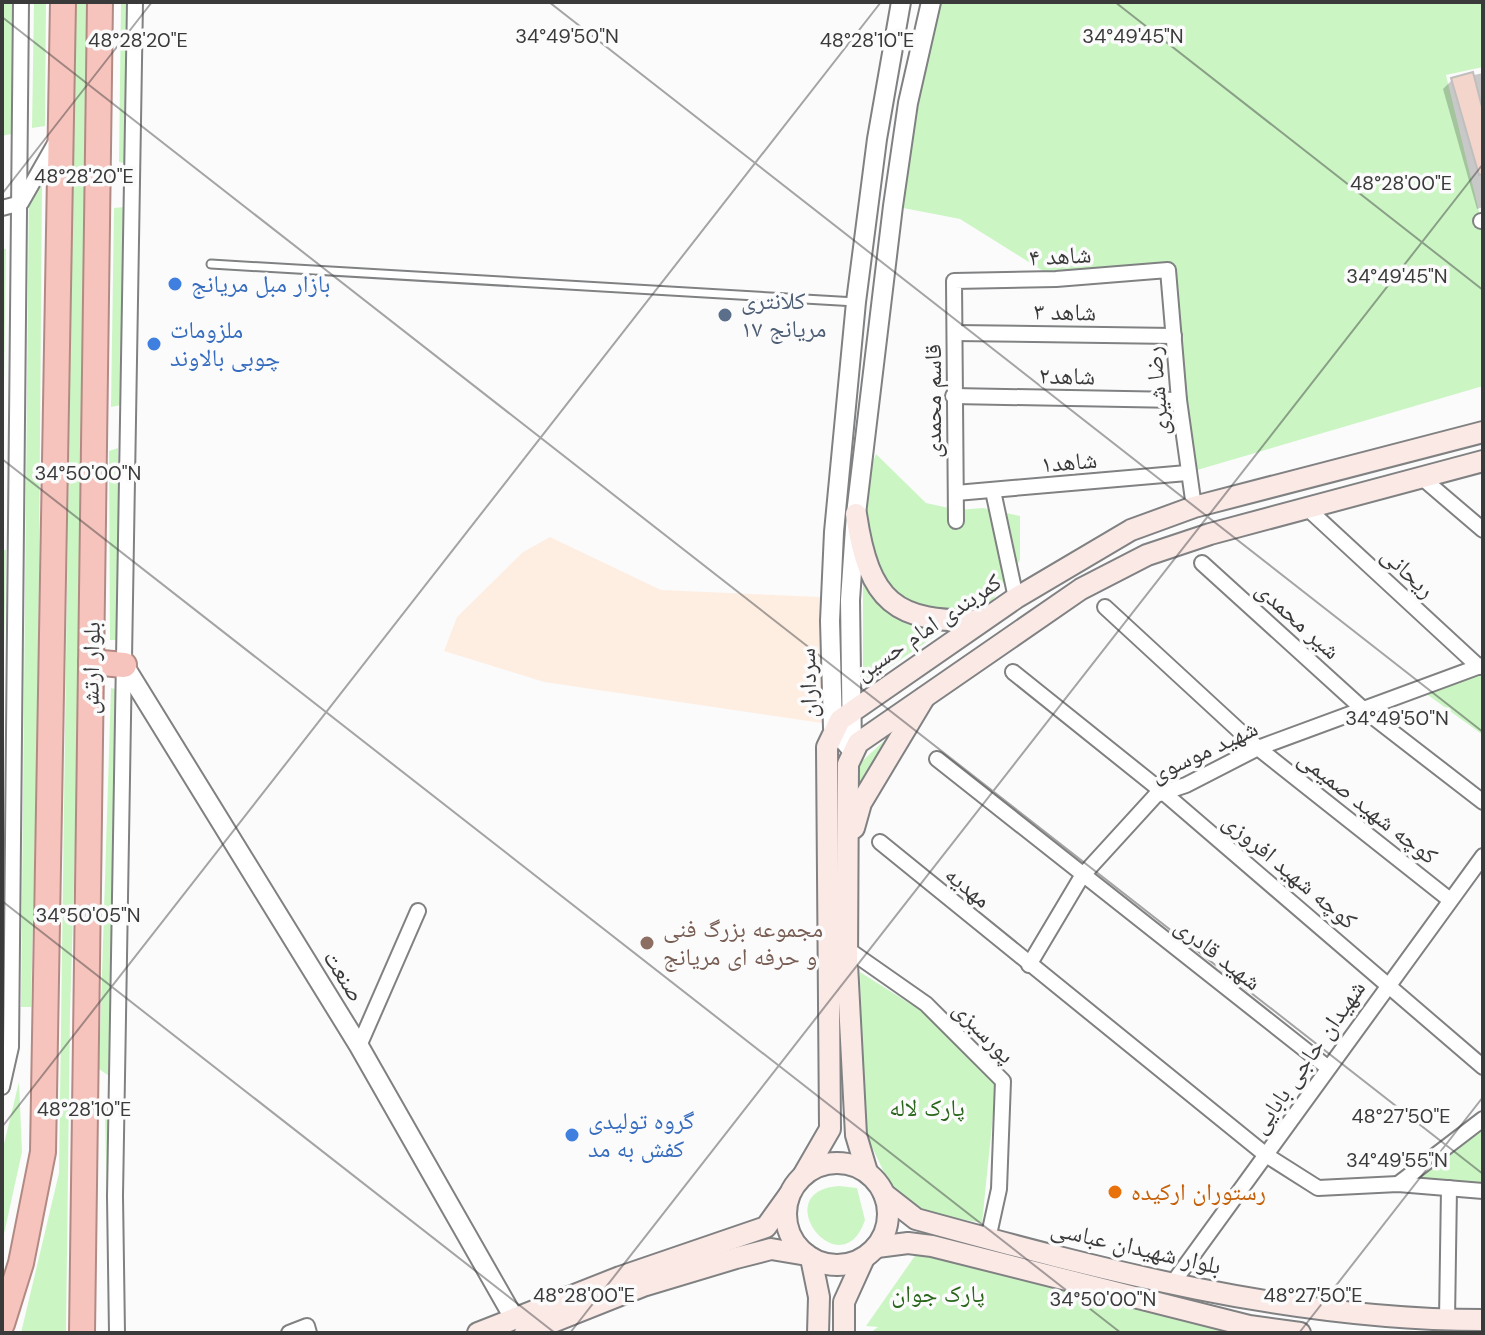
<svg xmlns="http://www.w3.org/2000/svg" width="1485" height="1335" viewBox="0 0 1485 1335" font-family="'DM Sans','Noto Naskh Arabic',sans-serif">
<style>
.industrial{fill:#feeee2}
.green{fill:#ccf5c4}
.shadow{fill:#0003}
.building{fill:#f4d5cb;stroke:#c0bfbe;stroke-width:2}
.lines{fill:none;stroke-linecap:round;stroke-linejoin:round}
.service-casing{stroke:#808182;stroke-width:11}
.minor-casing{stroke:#808182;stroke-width:18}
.tertiary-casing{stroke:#808182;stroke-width:22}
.secondary-casing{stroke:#808182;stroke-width:24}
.trunk-casing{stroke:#b28a84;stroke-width:28}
.service{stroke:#fff;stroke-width:7}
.minor{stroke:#fff;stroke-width:14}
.tertiary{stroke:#fff;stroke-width:18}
.secondary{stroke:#fbe9e6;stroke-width:20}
.trunk{stroke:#f6c4bc;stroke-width:24}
.ticks{fill:none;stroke:#3a3a3b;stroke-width:2;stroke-opacity:0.45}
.shop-dot{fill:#3f7fe0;stroke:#fbfbfc;stroke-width:3}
.service-dot{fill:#5c6f8a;stroke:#fbfbfc;stroke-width:3}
.education-dot{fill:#8d6e63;stroke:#fbfbfc;stroke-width:3}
.food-dot{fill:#e8710a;stroke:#fbfbfc;stroke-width:3}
.labels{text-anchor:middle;stroke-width:7;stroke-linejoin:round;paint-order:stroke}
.street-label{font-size:24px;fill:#3a3a3b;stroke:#fbfbfc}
.shop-label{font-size:24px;fill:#366cbe;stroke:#fbfbfc;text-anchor:start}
.service-label{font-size:24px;fill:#4e5e75;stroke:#fbfbfc;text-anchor:start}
.education-label{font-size:24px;fill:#785e54;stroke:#fbfbfc;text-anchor:start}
.park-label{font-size:24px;fill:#29661b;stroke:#fbfbfc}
.food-label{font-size:24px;fill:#c56008;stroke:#fbfbfc;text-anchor:start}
.ticks-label{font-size:20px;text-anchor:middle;fill:#3a3a3b;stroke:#fbfbfc;stroke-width:7;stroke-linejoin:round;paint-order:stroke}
</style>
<rect width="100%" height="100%" fill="#fbfbfc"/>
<path class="industrial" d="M550,537L661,590L821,597L822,723L544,682L444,651L457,617L523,552Z"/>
<g class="green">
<path d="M4,2H15L11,134L2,136Z"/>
<path d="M34,2H46L45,126L32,128Z"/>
<path d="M75,2H90L81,423V654L70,1013L66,1333H21L59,1173Z"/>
<path d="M121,2H126L124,163L119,162Z"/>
<path d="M931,2H1483V67L1446,75L1483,228V386L1187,473L1168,270L1056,279L960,219L893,206Z"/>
<path d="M42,181L38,695L31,1007H21L29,183Z"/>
<path d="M125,207L121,405L111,407L114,208Z"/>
<path d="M2,249H6L2,519Z"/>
<path d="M118,448L119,640H110L109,451Z"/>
<path d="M876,454L926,503L958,510L983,508L1020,516V560L986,610C925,612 883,604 867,538C865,527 858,512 859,501C861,486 871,468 876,454Z"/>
<path d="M2,550H6L2,751Z"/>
<path d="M863,579L885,611L944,630L863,685Z"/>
<path d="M1483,665V735L1421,690Z"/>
<path d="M111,688L120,690L112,1078L99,1069Z"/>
<path d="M899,727L854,804L858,765Z"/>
<path d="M860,972L923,1012L996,1086L982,1223L924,1212L891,1187L863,1128Z"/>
<path d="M19,1082L22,1152L2,1243V1152Z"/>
<path d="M105,1117H110V1333V1329Z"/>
<path d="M1483,1119V1191L1398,1184Z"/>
<path d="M839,1186L857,1188L865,1220C841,1290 765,1191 839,1186Z"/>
<path d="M919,1250L1237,1333H870L878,1327L866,1326Z"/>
</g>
<path class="shadow" d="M1483,73V207L1477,209L1443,89L1452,80Z"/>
<path class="building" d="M1473,72L1483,111V174L1479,175L1451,78Z"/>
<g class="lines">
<g class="service-casing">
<path id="service" d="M211,264L856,302"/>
</g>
<g class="minor-casing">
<g id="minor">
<path d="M2,208L21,203L57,140"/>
<path d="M1481,221H1483"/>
<path d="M955,333L1174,336"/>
<path d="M953,396L1179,400"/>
<path d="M1421,477L1483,530"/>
<path d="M993,491L1016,598"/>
<path d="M956,493L1187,473"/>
<path d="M1308,509L1479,667"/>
<path d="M956,521L954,281L1056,279L1168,270L1179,400L1194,507"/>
<path d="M1202,563L1364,710L1483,802"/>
<path d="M1105,607L1258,748L1450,900"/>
<path d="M1013,672L1164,793L1483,1067"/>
<path d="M937,759L1327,1067"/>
<path d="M880,842L1266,1155L1318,1188L1398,1184L1483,1191"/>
<path d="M846,948L926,1004L1003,1081L999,1189L988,1239"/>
<path d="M1029,965L1082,876L1156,795L1186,785L1258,748L1483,665"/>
<path d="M359,1046L418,911"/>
<path d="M2,1087L11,1047L21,2"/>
<path d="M1398,1184L1483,1119"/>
<path d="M1172,1284L1483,856"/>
<path d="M1447,1320L1449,1188"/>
<path d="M117,1333L115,1196L135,2"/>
<path d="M289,1333L307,1326L309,1333"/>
</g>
</g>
<g class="tertiary-casing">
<g id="tertiary">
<path d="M124,665L359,1046L514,1318"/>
<path d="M852,750L833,728L830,621L834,532L856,302L877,139L901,2"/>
<path d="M852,750L850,600L856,514L893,206L908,103L931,2"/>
</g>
</g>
<g class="secondary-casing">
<g id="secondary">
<path d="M856,514C869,601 894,624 983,620"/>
<path d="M854,828L861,803L924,698"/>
<circle cx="837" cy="1214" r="51"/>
<path d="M867,1172L856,1135L847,964L848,764L858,743L1081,589L1147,555L1210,534L1483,461"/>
<path d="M804,1174L830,1129L827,747L840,720L1016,598L1131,530L1194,507L1483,432"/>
<path d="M884,1194L916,1219C1102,1270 1289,1320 1483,1320"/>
<path d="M877,1247L908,1243L932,1246L1249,1326L1300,1333"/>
<path d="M811,1258L819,1297L818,1333"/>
<path d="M478,1333L620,1277L766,1227L789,1195"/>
<path d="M525,1333L643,1286L736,1258L771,1249L807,1255"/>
<path d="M844,1333V1302L864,1258"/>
</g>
</g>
<g class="trunk-casing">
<g id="trunk">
<path d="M91,662L124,665"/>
<path d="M2,1324L21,1263L43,1152L63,2"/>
<path d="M82,1333L100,2"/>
</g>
</g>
<use href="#service" class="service"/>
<use href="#minor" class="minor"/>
<use href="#tertiary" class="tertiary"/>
<use href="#secondary" class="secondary"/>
<use href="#trunk" class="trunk"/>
</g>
<path class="ticks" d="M549,2L1483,732M1115,2L1483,290M2,17L1483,1174M2,194L152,2M2,459L1121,1333M2,901L555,1333M2,1127L881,2M570,1333L1483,164M1299,1333L1483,1097"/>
<g class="shop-dot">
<circle cx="175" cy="284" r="8"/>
<circle cx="154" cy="344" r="8"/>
<circle cx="572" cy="1135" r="8"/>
</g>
<circle class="service-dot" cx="725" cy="315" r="8"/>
<circle class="education-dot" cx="647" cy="943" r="8"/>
<circle class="food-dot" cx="1115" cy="1192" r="8"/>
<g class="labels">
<g class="street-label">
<text transform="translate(1060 256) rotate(-3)" y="8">شاهد ۴</text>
<text transform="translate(1065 312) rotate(1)" y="8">شاهد ۳</text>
<text transform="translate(1067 376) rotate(1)" y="8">شاهد۲</text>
<text transform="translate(1157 391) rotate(-95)" y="8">رضا شیری</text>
<text transform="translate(933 401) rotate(-90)" y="8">قاسم محمدی</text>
<text transform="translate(1069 462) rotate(-5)" y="8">شاهد۱</text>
<text transform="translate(1408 572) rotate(43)" y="8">ریحانی</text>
<text transform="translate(1298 620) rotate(42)" y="8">شیر محمدی</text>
<text transform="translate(928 627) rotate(-34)" y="8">کمربندی امام حسین</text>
<text transform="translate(91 668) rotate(-89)" y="8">بلوار ارتش</text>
<text transform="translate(808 683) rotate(-92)" y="8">سرداران</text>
<text transform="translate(1204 751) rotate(-25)" y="8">شهید موسوی</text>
<text transform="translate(1368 807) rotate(38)" y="8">کوچه شهید صمیمی</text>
<text transform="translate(1290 871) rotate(40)" y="8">کوچه شهید افروزی</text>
<text transform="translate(968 887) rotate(39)" y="8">مهدیه</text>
<text transform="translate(1218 954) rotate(38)" y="8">شهید قادری</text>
<text transform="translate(344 976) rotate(58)" y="8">صنعت</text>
<text transform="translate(984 1032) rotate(46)" y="8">پورسبزی</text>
<text transform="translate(1308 1057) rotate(-55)" y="8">شهیدان حاجی بابایی</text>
<text transform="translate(1136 1247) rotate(13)" y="8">بلوار شهیدان عباسی</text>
</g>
<g class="shop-label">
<text x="191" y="292">بازار مبل مریانج</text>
<text x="170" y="338">ملزومات<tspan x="170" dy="28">چوبی بالاوند</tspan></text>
<text x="588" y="1129">گروه تولیدی<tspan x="588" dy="28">کفش به مد</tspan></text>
</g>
<g class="service-label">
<text x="741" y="309">کلانتری<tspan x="741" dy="28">۱۷ مریانج</tspan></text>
</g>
<g class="education-label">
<text x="663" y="937">مجموعه بزرگ فنی<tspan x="663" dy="28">و حرفه ای مریانج</tspan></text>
</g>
<g class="park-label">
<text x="927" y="1116">پارک لاله</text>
<text x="938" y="1302">پارک جوان</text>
</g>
<g class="food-label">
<text x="1131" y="1200">رستوران ارکیده</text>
</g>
</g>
<g class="ticks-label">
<text x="1133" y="43">34°49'45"N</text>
<text x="567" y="43">34°49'50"N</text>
<text x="138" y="47">48°28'20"E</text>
<text x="867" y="47">48°28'10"E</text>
<text x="84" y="183">48°28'20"E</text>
<text x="1401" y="190">48°28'00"E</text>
<text x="1397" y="283">34°49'45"N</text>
<text x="88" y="480">34°50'00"N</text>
<text x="1397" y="725">34°49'50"N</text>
<text x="88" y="922">34°50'05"N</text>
<text x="84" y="1116">48°28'10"E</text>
<text x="1401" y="1123">48°27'50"E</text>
<text x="1397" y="1167">34°49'55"N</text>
<text x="584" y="1302">48°28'00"E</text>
<text x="1313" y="1302">48°27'50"E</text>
<text x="1103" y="1306">34°50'00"N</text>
</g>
<rect width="1485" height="1335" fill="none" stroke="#3a3a3b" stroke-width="8"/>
</svg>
